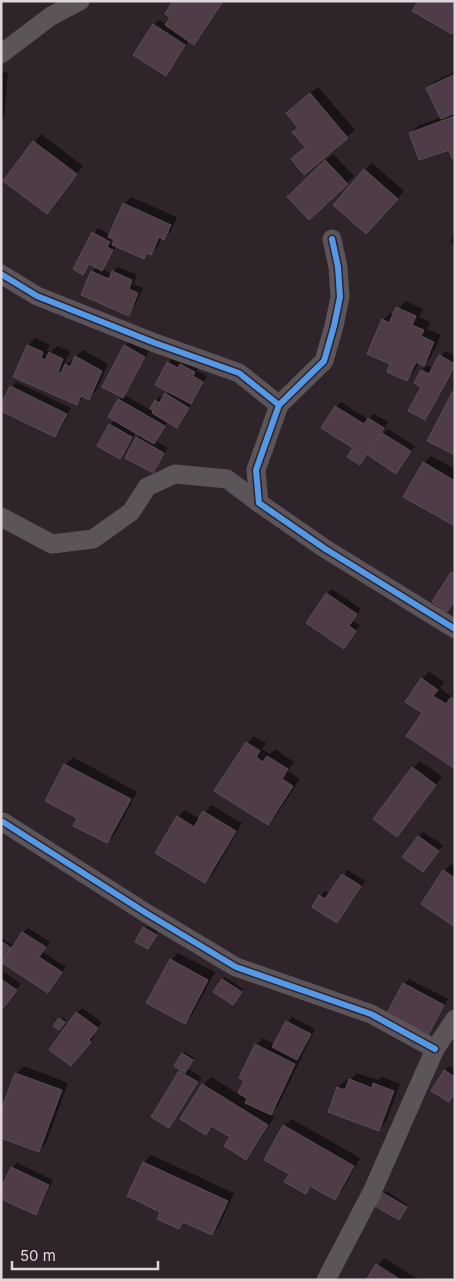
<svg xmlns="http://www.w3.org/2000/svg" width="456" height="1281" viewBox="0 0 456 1281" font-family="Inter,sans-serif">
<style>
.shadow{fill:#0007;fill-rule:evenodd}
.building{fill:#503c48;stroke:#584f53}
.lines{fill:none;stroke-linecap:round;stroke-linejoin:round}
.minor{stroke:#5b5458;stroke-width:19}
.cycleway-casing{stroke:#31212a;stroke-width:9}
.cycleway{stroke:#5399e6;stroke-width:6}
</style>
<rect width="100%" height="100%" fill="#2e2429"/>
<g class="shadow">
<path d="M175,1H225L201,36L194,43L189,40L165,74L154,25L159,20L167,25L172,18Z"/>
<path d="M1,72L8,73L4,118L1,120Z"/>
<path d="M455,72V156L450,148L410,133L418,126L442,117L428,89L435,81Z"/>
<path d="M318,87L355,130L304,173L306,147L295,106Z"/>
<path d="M41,134L83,166L47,213L4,181Z"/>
<path d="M333,154L354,176L309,219L288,197Z"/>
<path d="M372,163L404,191L374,225L365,170Z"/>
<path d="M131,197L177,217L171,231L164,238L162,237L158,246L151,253L149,252L144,257L117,245L102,269L112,274L118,267L137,275L133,284L143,288L133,309L128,314L92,272L97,267L91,264L83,273L93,233L98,228L110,235L124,204ZM113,238L116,239L114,244L111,242Z"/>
<path d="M455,233V245L450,242Z"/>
<path d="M405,301L423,309L419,317L430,322L427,329L441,335L431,357L424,364L419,362L414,372L407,379L392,364L383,320L390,313L394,315Z"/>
<path d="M35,338L50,345L47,350L51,352L57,346L70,351L62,369L83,350L108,364L96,391L89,398L84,396L77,404L28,346Z"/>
<path d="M130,341L149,351L125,395L150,410L156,401L160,396L163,398L169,391L168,363L173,358L183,363L186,360L199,367L197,371L207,376L182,421L177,426L168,421L156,441L168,448L153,471L137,438L140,435L136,432L120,457L110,425L115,420L119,400L122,397L125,346Z"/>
<path d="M445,351L455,356V368L425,419L423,387L415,382L422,370L427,365L433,369Z"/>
<path d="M16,382L71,408L60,431L55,436L1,408L12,387Z"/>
<path d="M341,402L368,419L374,414L388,422L379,438L388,429L415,446L396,472L368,454L360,464L336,407Z"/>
<path d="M431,456L455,469V525L424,463Z"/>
<path d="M332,589L361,609L353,621L360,625L344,647L327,594Z"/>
<path d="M429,672L444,682L440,688L452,697L455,695V768L424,712L422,679Z"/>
<path d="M254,736L266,743L262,749L270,754L275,749L294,762L288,771L300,779L275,817L268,824L247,743Z"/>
<path d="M73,757L137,792L115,834L107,842L79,818L65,765Z"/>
<path d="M420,761L442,777L397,835L413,768Z"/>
<path d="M211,805L242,823L213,874L205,881L178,817L185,810L200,819Z"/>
<path d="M423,832L443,845L428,865L419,836Z"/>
<path d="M451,864L455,866V925L444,871Z"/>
<path d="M348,870L365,881L337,921L313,906L325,891L330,894Z"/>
<path d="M147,926L158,932L150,946L137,941Z"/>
<path d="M28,928L50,942L43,952L66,967L48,991L23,933Z"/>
<path d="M1,938L12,945L1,961Z"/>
<path d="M178,953L215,972L192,1015L185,1022L171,960Z"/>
<path d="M1,970L21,984L1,1010Z"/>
<path d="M225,977L243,989L235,1002L223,979Z"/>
<path d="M409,979L448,999L427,1035L404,984Z"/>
<path d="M82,1008L102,1022L93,1034L95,1036L76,1059L77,1013Z"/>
<path d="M62,1017L66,1020L61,1027L60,1019Z"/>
<path d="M292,1017L315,1029L278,1106L270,1114L274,1117L253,1151L245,1158L231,1137L213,1126L206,1133L182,1119L203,1085L211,1077L248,1100L245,1080L256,1045L263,1038L275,1044Z"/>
<path d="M185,1052L194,1058L187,1068L202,1077L169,1127L152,1116L182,1070L183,1054Z"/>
<path d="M24,1066L68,1083L46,1143L39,1151L16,1074Z"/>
<path d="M449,1066L455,1070V1093L448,1100L445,1071Z"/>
<path d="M357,1073L378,1080L382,1077L400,1084L386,1122L379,1130L329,1111L338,1087L346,1080L349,1081Z"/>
<path d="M292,1119L360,1158L342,1191L334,1198L312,1186L306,1193L291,1173L284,1126Z"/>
<path d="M151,1155L234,1193L219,1226L212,1234L185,1221L179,1228L162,1211L144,1163Z"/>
<path d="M17,1163L53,1180L40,1208L35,1213L12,1168Z"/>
<path d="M386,1191L408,1205L401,1217L377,1205Z"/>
<path d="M384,1258L419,1280H367Z"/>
</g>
<g class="building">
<path d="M173,1H222L223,2L194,45L165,25L170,18L165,14Z"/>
<path d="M418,1H455V30L452,34L412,11Z"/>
<path d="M153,24L185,45L166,76L133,55Z"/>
<path d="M455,74V113L441,119L426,88Z"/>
<path d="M310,93L348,138L304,175L291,159L305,147L292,132L298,128L286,113Z"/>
<path d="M455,116V158L452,159L449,150L419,160L409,133Z"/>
<path d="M33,141L77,174L47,214L3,181Z"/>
<path d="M325,160L348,184L309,220L287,197Z"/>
<path d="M364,169L398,199L366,234L333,205Z"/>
<path d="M123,203L171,225L164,240L159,237L151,255L147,253L144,259L112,245L114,240L108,237Z"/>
<path d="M92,232L110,242L107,247L113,250L102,271L89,264L83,275L73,269Z"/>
<path d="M91,271L109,279L112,271L132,280L129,289L138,293L129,316L81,295Z"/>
<path d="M396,307L416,316L412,325L424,330L421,336L434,342L424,366L416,362L407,381L387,372L390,364L367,354L382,319L389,323Z"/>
<path d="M27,345L43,352L41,358L45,360L49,352L63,359L58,372L61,373L65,364L70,367L75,356L102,371L89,400L81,396L77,405L13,377Z"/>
<path d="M124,345L145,357L123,398L102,387Z"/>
<path d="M439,355L455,364V366L425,420L408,411L421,387L414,383L421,370L429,374Z"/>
<path d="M167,362L178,368L180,364L195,372L193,376L203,382L191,404L155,385Z"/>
<path d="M10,386L67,414L55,437L1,411V405Z"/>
<path d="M453,391L455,392V455L427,441Z"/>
<path d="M165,393L189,408L177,428L152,413L153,411L150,409L155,400L159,403Z"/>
<path d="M118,399L165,426L154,444L108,417Z"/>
<path d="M335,406L364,424L368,418L384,428L360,465L347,457L353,448L321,428Z"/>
<path d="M109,424L132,437L120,459L97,446Z"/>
<path d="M382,433L411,451L396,474L368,455Z"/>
<path d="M136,437L164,453L153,473L125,458Z"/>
<path d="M423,462L455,481V526L403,497Z"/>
<path d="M451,572L455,575V600L447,612L432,602Z"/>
<path d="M326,593L357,614L349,626L356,631L344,649L306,623Z"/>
<path d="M421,678L438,690L433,696L446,704L451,697L455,699V769L406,736L422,713L405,702Z"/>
<path d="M246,742L260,751L256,757L263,762L267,756L288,769L282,779L293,786L268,825L214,791Z"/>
<path d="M64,764L131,799L107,843L73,826L77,818L45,801Z"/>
<path d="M412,767L436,785L397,837L373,819Z"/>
<path d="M203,811L236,831L205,883L155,853L177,816L194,827Z"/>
<path d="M418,836L439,851L423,872L402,857Z"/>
<path d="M443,870L455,878V927L421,904Z"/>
<path d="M342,874L361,886L337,923L312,907L319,895L325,899Z"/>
<path d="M143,927L157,935L148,949L135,942Z"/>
<path d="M22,932L46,947L39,957L62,972L48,993L2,963Z"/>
<path d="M1,941L11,948L1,962Z"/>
<path d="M170,959L208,980L185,1024L146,1003Z"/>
<path d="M1,979L17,990L1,1011Z"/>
<path d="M222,979L242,992L233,1005L213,992Z"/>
<path d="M403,983L444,1005L427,1037L386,1015Z"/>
<path d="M76,1012L98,1028L89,1040L91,1042L71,1066L49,1050Z"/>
<path d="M59,1018L65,1022L59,1030L53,1026Z"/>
<path d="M286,1021L311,1034L297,1060L272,1047Z"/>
<path d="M255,1044L295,1064L271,1115L245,1103L247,1098L238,1093L244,1081L239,1078Z"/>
<path d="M182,1053L193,1060L185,1073L174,1066Z"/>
<path d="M444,1070L455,1077V1092L449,1102L431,1091Z"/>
<path d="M179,1071L198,1082L169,1128L151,1117Z"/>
<path d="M15,1073L62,1090L39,1152L1,1138V1110Z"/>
<path d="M349,1079L372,1088L373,1083L394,1091L379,1131L328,1112L337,1087L345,1090Z"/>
<path d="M202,1084L268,1125L246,1160L224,1146L230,1137L211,1126L206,1135L180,1119Z"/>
<path d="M283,1125L354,1166L335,1200L310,1186L306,1194L284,1182L289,1174L264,1160Z"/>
<path d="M143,1162L228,1201L212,1235L183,1222L179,1229L157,1219L160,1212L127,1196Z"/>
<path d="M11,1167L49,1185L36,1215L1,1199V1188Z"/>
<path d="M383,1193L407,1207L399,1220L375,1206Z"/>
<path d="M376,1264L401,1280H366Z"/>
</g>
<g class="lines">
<g class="minor">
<path d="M1,54L51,16L80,1"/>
<path d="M332,239L338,267L340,297L334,326L324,361L279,405L256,470L259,503L324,548L455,629"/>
<path d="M1,274L37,296L155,343L239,373L279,405"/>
<path d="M1,517L52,544L93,539L131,512L147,487L175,474L227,479L259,503"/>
<path d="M3,822L146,913L236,967L371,1014L435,1049"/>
<path d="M326,1280L372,1192L435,1049L455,1019"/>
</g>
<g class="cycleway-casing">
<g id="cycleway">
<path d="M332,239L338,267L340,297L334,326L324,361L279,405L256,470L259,503L324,548L455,629"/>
<path d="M1,274L37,296L155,343L239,373L279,405"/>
<path d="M3,822L146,913L236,967L371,1014L435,1049"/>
</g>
</g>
<use href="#cycleway" class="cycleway"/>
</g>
<rect width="456" height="1281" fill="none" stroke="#e1d6dc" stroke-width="5"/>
<path d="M12 1261v8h146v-8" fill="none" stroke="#e1d6dc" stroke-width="2.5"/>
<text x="20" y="1261" font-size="15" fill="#e1d6dc" stroke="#31212a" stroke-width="4" paint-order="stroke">50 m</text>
</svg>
